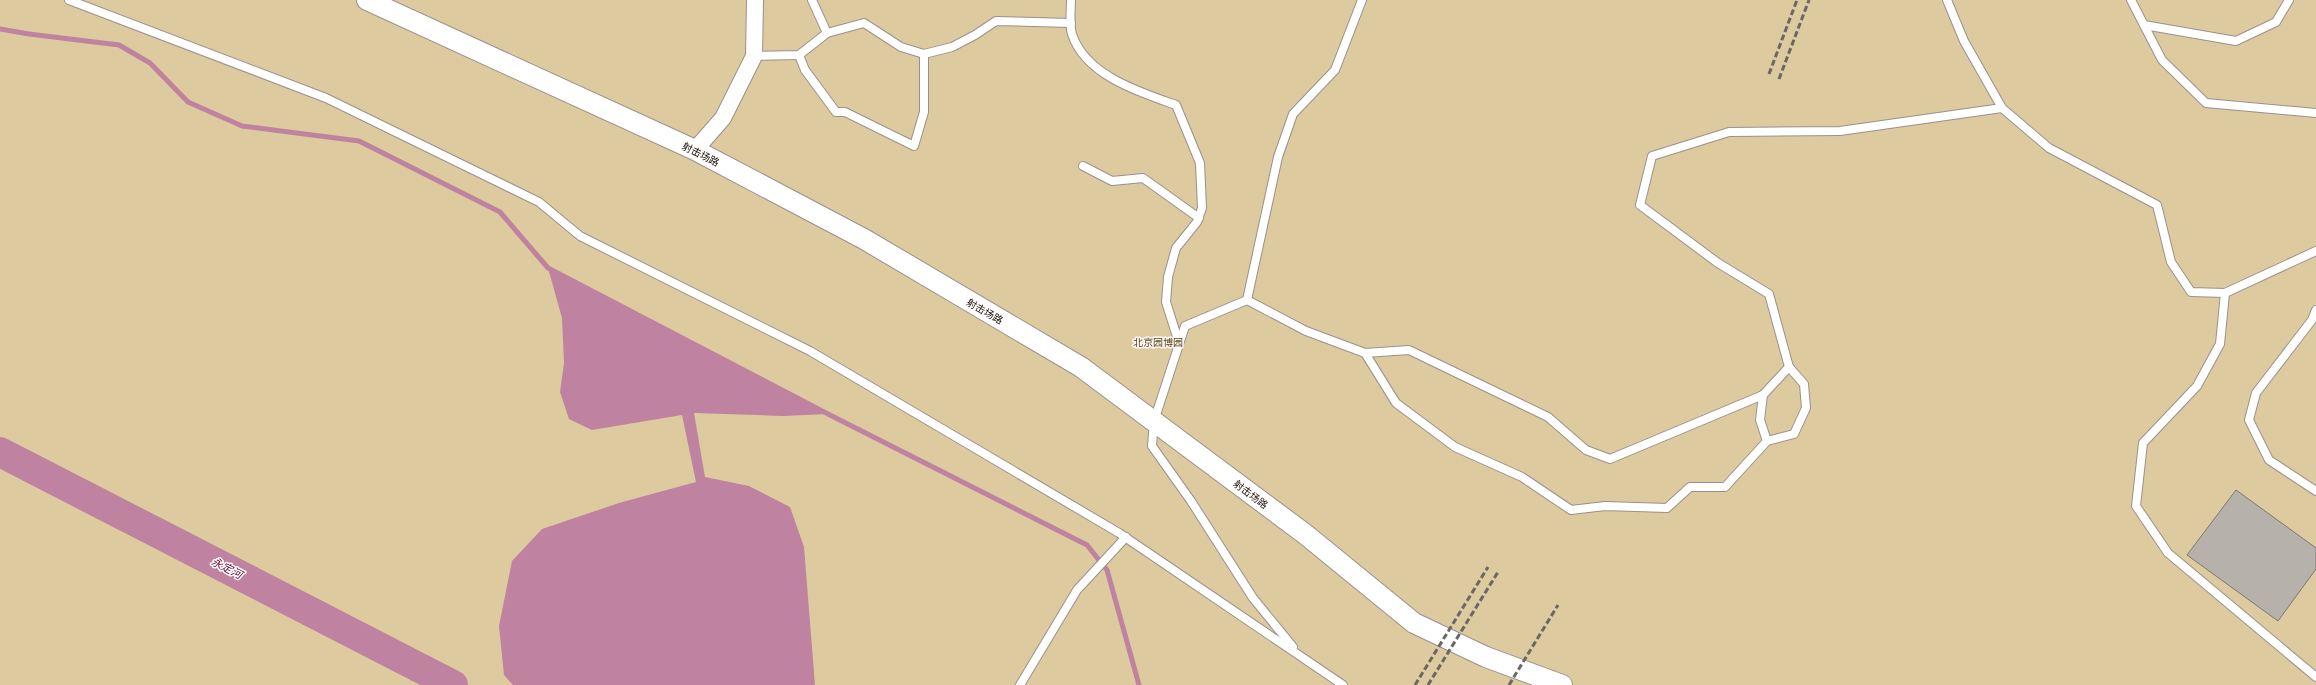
<svg xmlns="http://www.w3.org/2000/svg" width="2316" height="685" viewBox="0 0 2316 685" font-family="'PT Sans','Noto Sans SC',sans-serif">
<style>
.green{fill:#ddca9e}
.water{fill:#bf82a1}
.lines{fill:none;stroke-linecap:round;stroke-linejoin:round}
.stream{stroke:#bf82a1;stroke-width:5}
.river{stroke:#bf82a1;stroke-width:30}
.building{fill:#b7b1ab;stroke:#7e7772}
.service-casing{stroke:#9a918e;stroke-width:10}
.minor-casing{stroke:#9a918e;stroke-width:18}
.tertiary-casing{stroke:#9a918e;stroke-width:22}
.service{stroke:#fff;stroke-width:8}
.minor{stroke:#fff;stroke-width:16}
.tertiary{stroke:#fff;stroke-width:20}
.rail{stroke:#6c6765;stroke-width:3;stroke-dasharray:6 3;stroke-linecap:butt}
.labels{text-anchor:middle;stroke-width:3;stroke-linejoin:round;paint-order:stroke}
.street-label{font-size:10px;fill:#161312;stroke:#fff9f7}
.park-label{font-size:10px;fill:#584616;stroke:#fff9f7}
.water-label{font-size:11px;font-style:italic;fill:#560d3b;stroke:#fff9f7}
</style>
<rect width="100%" height="100%" fill="#f4eae7"/>
<rect class="green" x="0" y="0" width="2316" height="685"/>
<path class="water" d="M548,268L656,323L787,395L828,414L783,416L694,413L705,477L749,486L790,507L804,547L815,685H513L504,675L499,626L512,561L542,529L619,503L696,482L682,415L592,430L569,419L560,392L564,363L562,318Z"/>
<g class="lines">
<path class="stream" d="M0,29L29,34L119,45L150,63L188,102L242,126L359,141L500,212L548,268L828,414L1087,545L1107,570L1139,685"/>
<path class="river" d="M0,452L453,685"/>
</g>
<path class="building" d="M2236,490L2316,548V569L2278,621L2187,555Z"/>
<g class="lines">
<g class="service-casing">
<g id="service">
<path d="M69,0L326,98L539,202L580,236L810,351L1119,533L1343,685"/>
<path d="M1071,0C1071,10 1069,25 1072,34C1085,75 1139,92 1176,105L1200,163L1202,208L1197,222L1176,248L1168,277L1166,302L1179,343"/>
<path d="M1947,0L1964,41L2002,108L2049,148L2157,205L2171,262L2191,292L2225,293L2316,251"/>
<path d="M2131,0L2162,60L2206,103L2316,113"/>
<path d="M2144,25L2236,41L2276,22L2289,0"/>
<path d="M827,33L864,23L901,47L924,54L952,47L975,35L996,21L1071,23"/>
<path d="M799,55L805,70L836,112H845L914,146L924,112V54"/>
<path d="M754,56L799,55L827,33L812,0"/>
<path d="M1083,166L1112,181L1143,178L1199,218"/>
<path d="M2225,293L2220,344L2197,386L2143,443L2136,506L2168,553L2316,677"/>
<path d="M1247,300L1306,331L1365,353L1409,350L1548,417L1586,450L1610,459L1763,395L1789,367L1769,294L1718,263L1640,205L1652,156L1729,132L1840,131L2002,108"/>
<path d="M2316,310L2312,320L2256,393L2249,420L2269,460L2316,491"/>
<path d="M1365,353L1396,403L1455,447L1522,477L1571,510L1605,506L1667,508L1690,487H1725L1767,441L1794,434L1806,408L1804,384L1789,367"/>
<path d="M1763,395L1760,420L1767,441"/>
<path d="M1293,647L1253,598L1191,501L1152,446L1154,421L1185,326L1247,300L1278,157L1293,114L1335,70L1362,0"/>
<path d="M1020,685L1077,590L1126,537"/>
</g>
</g>
<g class="minor-casing">
<path id="minor" d="M695,150L723,118L754,56L755,0"/>
</g>
<g class="tertiary-casing">
<path id="tertiary" d="M367,0L695,150L864,239L1081,367L1305,534L1414,623L1486,657L1562,685"/>
</g>
<use href="#service" class="service"/>
<use href="#minor" class="minor"/>
<use href="#tertiary" class="tertiary"/>
<g class="rail">
<path d="M1769,74L1797,0"/>
<path d="M1779,79L1809,0"/>
<path d="M1415,685L1488,567"/>
<path d="M1428,685L1498,572"/>
<path d="M1509,685L1558,605"/>
</g>
</g>
<g class="labels">
<g class="street-label">
<text transform="translate(701 154) rotate(27)" y="4">射击场路</text>
<text transform="translate(985 311) rotate(30)" y="4">射击场路</text>
<text transform="translate(1251 494) rotate(37)" y="4">射击场路</text>
</g>
<g class="park-label">
<text x="1158" y="346">北京园博园</text>
</g>
<g class="water-label">
<text transform="translate(227 568) rotate(27)" y="4">永定河</text>
</g>
</g>
</svg>
